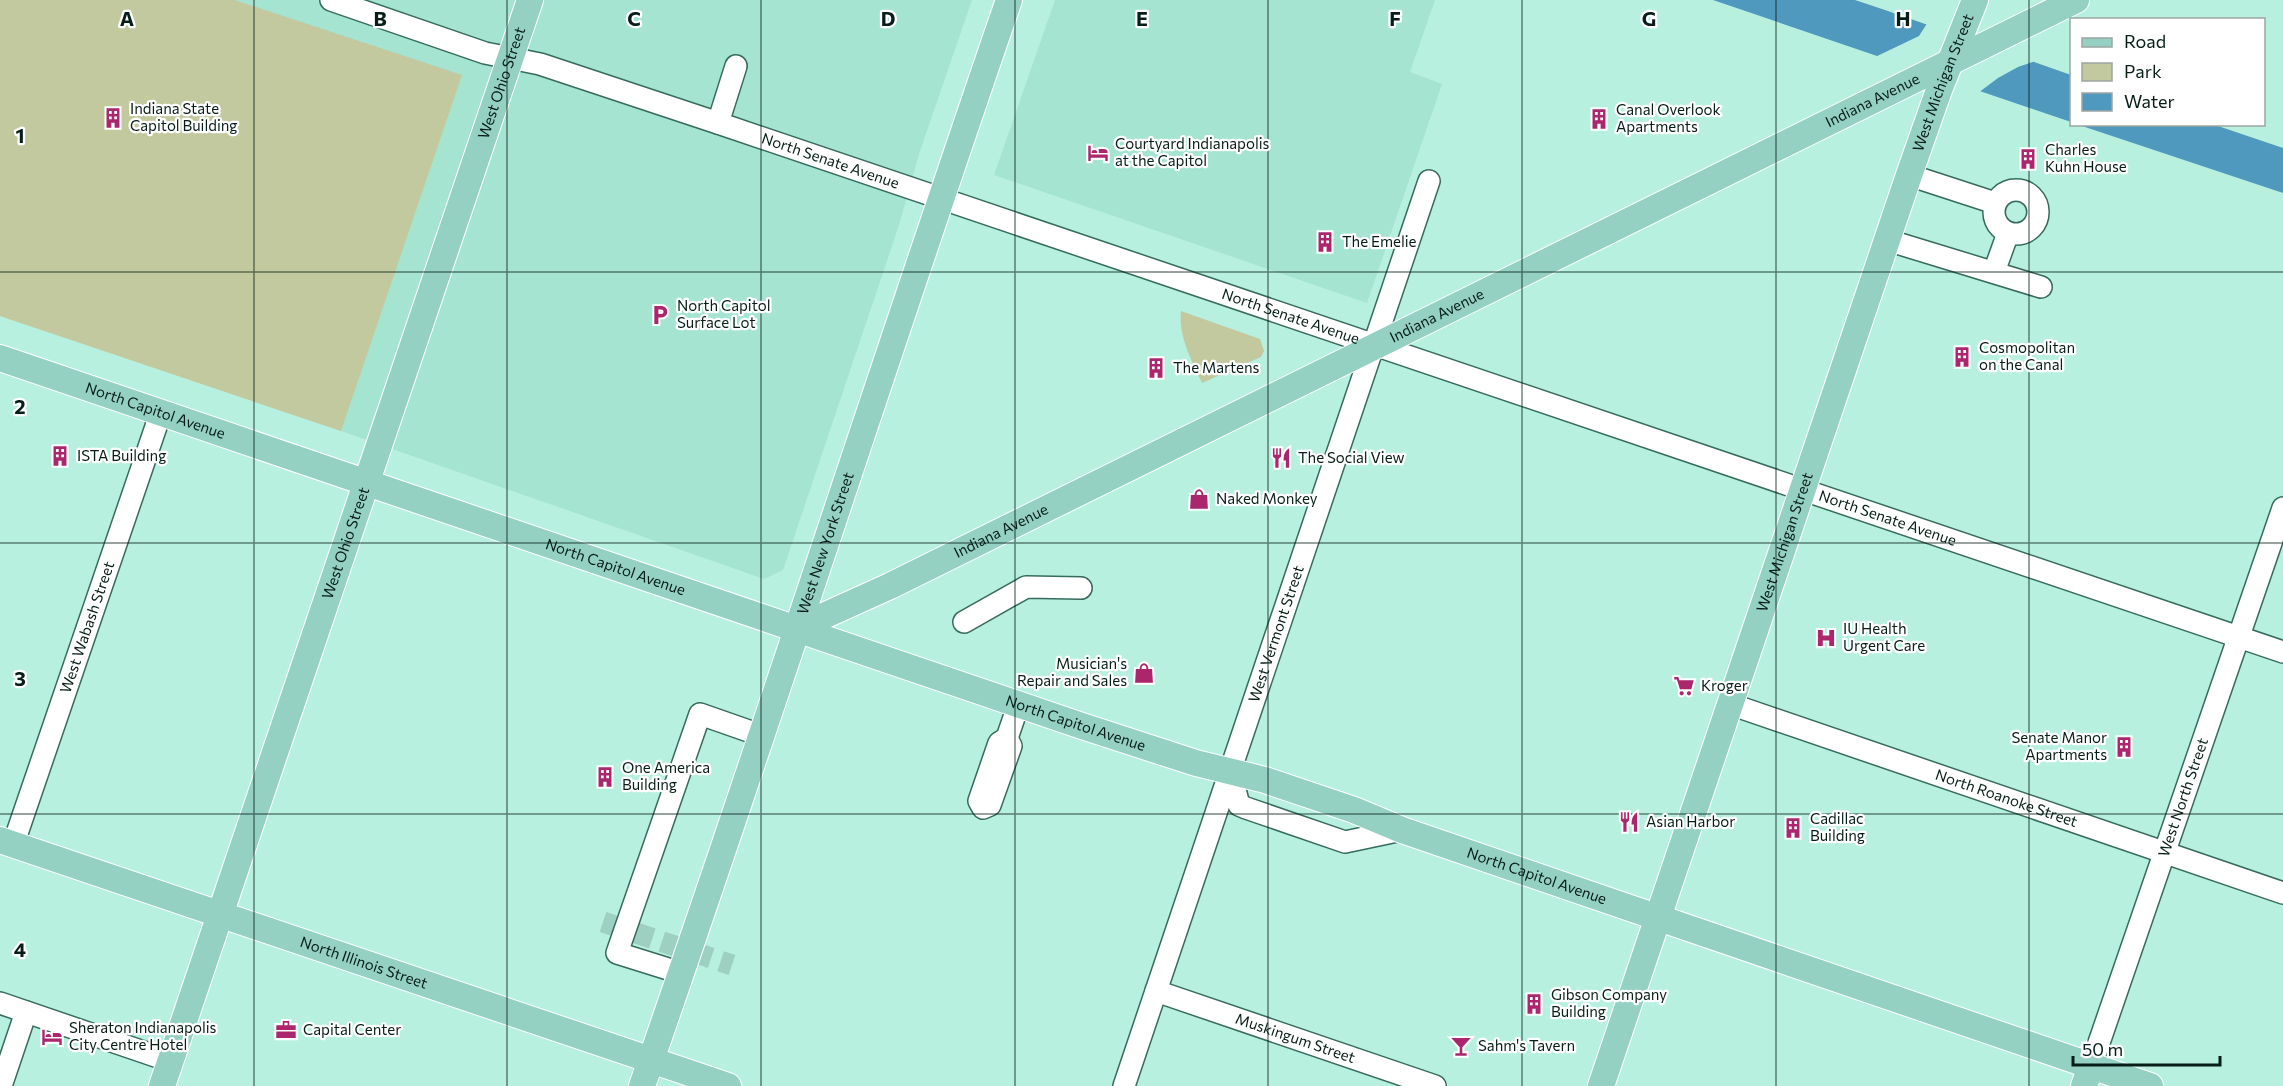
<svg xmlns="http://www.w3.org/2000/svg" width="2283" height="1086" viewBox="0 0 2283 1086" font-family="Commissioner,sans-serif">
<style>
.built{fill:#a4e4d0}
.green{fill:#c3c99f}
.water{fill:#4f98be}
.pier{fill:#b8f0df}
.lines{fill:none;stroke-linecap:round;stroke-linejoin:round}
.minor-tunnel{stroke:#9dd0c1;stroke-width:21;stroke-dasharray:21 10;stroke-linecap:butt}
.minor-casing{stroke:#366b5d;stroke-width:24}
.major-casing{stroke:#fff;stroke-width:28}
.minor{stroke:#fff;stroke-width:21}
.major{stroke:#95d1c2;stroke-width:26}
.grid{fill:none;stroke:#071d17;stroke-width:1.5;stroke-opacity:0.55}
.labels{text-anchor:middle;stroke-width:4.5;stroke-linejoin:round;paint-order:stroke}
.street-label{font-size:15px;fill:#071d17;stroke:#fff}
.poi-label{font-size:15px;fill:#071d17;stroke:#fff;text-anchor:start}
.grid-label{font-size:20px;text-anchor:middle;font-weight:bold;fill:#071d17;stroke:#fff;stroke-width:4.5;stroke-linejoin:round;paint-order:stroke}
</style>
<rect width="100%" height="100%" fill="#b8f0df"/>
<g class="built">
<path d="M0,0H972L920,151L899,225L783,570L764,579L341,431L0,316Z"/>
<path d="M1055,0H1435L1410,72L1442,84L1367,303L994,175Z"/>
</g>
<g class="green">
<path d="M0,0H235L462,75L341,431L0,316Z"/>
<path d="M1181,311L1260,339L1264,351L1261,357L1202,383C1192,361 1178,336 1181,311Z"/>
</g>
<g class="water">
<path d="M1713,0H1855L1885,10L2071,75V122Z"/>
<path d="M2079,125H2215L2283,148V193Z"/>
</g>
<path class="pier" d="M1928,22L2038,60L2018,67L1998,78L1978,93L1873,58L1919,36Z"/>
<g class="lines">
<path class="minor-tunnel" d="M603,922L732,965"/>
<g class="minor-casing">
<g id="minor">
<path id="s1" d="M331,0L485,53L540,64L718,123L2283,652"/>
<path d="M718,123L736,66"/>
<path d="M1909,175L1995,203"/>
<circle cx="2016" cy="212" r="22"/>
<path d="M1887,240L2041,287"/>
<path d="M1994,272L2008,233"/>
<path d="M964,622L1026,587L1081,588"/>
<path id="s2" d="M1730,704L2283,893"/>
<path d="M1007,738L1011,746L990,805L983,808L979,801L999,743L1007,738L1019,703"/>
<path d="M1230,770L1239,805L1246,808L1345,842L1402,830"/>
<path id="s3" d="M13,845L161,412"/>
<path d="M681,973L617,953L700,714L760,735"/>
<path id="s4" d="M1156,991L1435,1086"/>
<path d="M0,1003L170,1061"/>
<path id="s5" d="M2091,1066L2283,508"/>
<path d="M1,1086L26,1012"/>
<path id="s6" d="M1124,1086L1429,181"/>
</g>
</g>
<g class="major-casing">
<g id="major">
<path id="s7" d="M0,358L1079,725L1196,763L1265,780L1354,810L1402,830L2150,1086"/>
<path id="s8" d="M797,628L890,586L2076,0"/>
<path id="s9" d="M0,840L728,1086"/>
<path id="s10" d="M162,1086L530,0"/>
<path id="s11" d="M642,1086C768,725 884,361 1009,0"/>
<path id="s12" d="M1601,1086L1909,175L1939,90L1975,0"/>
<path d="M2084,1086L2091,1066"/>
</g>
</g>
<use href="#minor" class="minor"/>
<use href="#major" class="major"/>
</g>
<path class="grid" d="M254,0V1086M507,0V1086M761,0V1086M1015,0V1086M1268,0V1086M1522,0V1086M1776,0V1086M2029,0V1086M0,272H2283M0,543H2283M0,814H2283"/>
<defs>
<g id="building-bare" transform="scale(1.62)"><path d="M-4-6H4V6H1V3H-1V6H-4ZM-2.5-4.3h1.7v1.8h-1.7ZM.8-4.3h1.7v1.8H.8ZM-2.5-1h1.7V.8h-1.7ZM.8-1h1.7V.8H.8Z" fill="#ac266d" stroke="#fff" stroke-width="2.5" paint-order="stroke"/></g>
<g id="hotel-bare" transform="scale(1.62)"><path d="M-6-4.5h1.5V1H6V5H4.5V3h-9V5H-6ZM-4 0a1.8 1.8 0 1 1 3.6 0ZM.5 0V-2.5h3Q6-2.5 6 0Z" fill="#ac266d" stroke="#fff" stroke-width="2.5" paint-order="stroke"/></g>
<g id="parking-bare" transform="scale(1.62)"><path d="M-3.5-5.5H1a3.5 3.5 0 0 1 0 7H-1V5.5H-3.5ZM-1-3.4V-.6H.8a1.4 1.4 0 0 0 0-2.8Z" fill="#ac266d" stroke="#fff" stroke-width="2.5" paint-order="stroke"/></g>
<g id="restaurant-bare" transform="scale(1.62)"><path d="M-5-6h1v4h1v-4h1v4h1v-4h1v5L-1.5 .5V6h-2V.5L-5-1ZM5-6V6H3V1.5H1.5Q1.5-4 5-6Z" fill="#ac266d" stroke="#fff" stroke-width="2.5" paint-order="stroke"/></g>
<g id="shop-bare" transform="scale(1.62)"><path d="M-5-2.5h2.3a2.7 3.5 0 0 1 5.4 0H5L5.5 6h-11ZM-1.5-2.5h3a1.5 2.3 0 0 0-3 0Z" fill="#ac266d" stroke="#fff" stroke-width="2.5" paint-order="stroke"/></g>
<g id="hospital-bare" transform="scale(1.62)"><path d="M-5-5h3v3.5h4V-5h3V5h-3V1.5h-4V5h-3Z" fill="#ac266d" stroke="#fff" stroke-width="2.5" paint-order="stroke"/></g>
<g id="supermarket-bare" transform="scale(1.62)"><path d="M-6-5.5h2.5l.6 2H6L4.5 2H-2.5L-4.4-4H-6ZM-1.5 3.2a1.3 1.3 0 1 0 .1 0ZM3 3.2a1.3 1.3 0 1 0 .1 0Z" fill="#ac266d" stroke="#fff" stroke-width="2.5" paint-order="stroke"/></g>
<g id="office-bare" transform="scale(1.62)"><path d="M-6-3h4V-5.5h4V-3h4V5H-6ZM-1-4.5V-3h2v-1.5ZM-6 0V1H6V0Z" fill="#ac266d" stroke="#fff" stroke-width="2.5" paint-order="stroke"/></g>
<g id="bar-bare" transform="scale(1.62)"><path d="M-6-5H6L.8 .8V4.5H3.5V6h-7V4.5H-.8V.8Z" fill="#ac266d" stroke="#fff" stroke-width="2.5" paint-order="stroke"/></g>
</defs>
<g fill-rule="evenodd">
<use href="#building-bare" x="113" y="118"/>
<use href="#building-bare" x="1599" y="119"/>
<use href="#hotel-bare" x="1098" y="153"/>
<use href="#building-bare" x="2028" y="159"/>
<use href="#building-bare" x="1325" y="242"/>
<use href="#parking-bare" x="660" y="315"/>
<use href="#building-bare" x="1962" y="357"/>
<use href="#building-bare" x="1156" y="368"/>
<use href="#building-bare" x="60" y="456"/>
<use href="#restaurant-bare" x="1281" y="458"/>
<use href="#shop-bare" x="1199" y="499"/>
<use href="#hospital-bare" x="1826" y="638"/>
<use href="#shop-bare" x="1144" y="673"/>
<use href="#supermarket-bare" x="1684" y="686"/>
<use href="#building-bare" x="2124" y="747"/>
<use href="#building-bare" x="605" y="777"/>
<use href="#restaurant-bare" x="1629" y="822"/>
<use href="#building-bare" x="1793" y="828"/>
<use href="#building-bare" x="1534" y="1004"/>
<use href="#office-bare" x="286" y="1030"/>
<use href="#hotel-bare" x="52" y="1037"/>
<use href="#bar-bare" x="1461" y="1046"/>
</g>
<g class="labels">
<g class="street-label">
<text dy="5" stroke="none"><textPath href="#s10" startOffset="1059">West Ohio Street</textPath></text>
<text dy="5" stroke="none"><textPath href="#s12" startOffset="1060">West Michigan Street</textPath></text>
<text dy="5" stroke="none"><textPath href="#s8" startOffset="1198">Indiana Avenue</textPath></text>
<text dy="5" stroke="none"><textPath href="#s1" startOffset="525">North Senate Avenue</textPath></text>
<text dy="5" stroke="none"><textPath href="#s8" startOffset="712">Indiana Avenue</textPath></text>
<text dy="5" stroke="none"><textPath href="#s1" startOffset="1011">North Senate Avenue</textPath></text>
<text dy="5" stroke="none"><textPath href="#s7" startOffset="164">North Capitol Avenue</textPath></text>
<text dy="5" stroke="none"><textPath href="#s1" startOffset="1641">North Senate Avenue</textPath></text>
<text dy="5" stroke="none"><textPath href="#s8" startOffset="226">Indiana Avenue</textPath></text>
<text dy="5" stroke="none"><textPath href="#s12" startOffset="574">West Michigan Street</textPath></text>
<text dy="5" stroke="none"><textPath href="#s10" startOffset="573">West Ohio Street</textPath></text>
<text dy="5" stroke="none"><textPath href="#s11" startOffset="573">West New York Street</textPath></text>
<text dy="5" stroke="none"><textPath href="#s7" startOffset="650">North Capitol Avenue</textPath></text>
<text dy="5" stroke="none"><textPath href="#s3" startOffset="230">West Wabash Street</textPath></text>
<text dy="5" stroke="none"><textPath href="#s6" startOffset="477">West Vermont Street</textPath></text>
<text dy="5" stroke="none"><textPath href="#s7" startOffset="1136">North Capitol Avenue</textPath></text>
<text dy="5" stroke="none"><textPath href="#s5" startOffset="284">West North Street</textPath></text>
<text dy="5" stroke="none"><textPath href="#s2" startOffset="292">North Roanoke Street</textPath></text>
<text dy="5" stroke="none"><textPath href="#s7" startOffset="1622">North Capitol Avenue</textPath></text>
<text dy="5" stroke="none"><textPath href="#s9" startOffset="384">North Illinois Street</textPath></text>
<text dy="5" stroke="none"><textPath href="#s4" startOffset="147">Muskingum Street</textPath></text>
</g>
<g class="poi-label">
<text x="130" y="114">Indiana State<tspan x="130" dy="17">Capitol Building</tspan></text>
<text x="1616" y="115">Canal Overlook<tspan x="1616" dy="17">Apartments</tspan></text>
<text x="1115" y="149">Courtyard Indianapolis<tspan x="1115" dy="17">at the Capitol</tspan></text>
<text x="2045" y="155">Charles<tspan x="2045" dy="17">Kuhn House</tspan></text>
<text x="1342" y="247">The Emelie</text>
<text x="677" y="311">North Capitol<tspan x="677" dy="17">Surface Lot</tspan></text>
<text x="1979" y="353">Cosmopolitan<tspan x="1979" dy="17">on the Canal</tspan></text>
<text x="1173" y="373">The Martens</text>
<text x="77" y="461">ISTA Building</text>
<text x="1298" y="463">The Social View</text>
<text x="1216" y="504">Naked Monkey</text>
<text x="1843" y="634">IU Health<tspan x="1843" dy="17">Urgent Care</tspan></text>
<text x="1127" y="669" text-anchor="end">Musician's<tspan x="1127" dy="17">Repair and Sales</tspan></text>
<text x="1701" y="691">Kroger</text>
<text x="2107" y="743" text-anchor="end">Senate Manor<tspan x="2107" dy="17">Apartments</tspan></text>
<text x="622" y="773">One America<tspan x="622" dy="17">Building</tspan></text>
<text x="1810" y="824">Cadillac<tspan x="1810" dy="17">Building</tspan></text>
<text x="1646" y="827">Asian Harbor</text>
<text x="1551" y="1000">Gibson Company<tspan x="1551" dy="17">Building</tspan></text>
<text x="69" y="1033">Sheraton Indianapolis<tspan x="69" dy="17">City Centre Hotel</tspan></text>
<text x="303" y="1035">Capital Center</text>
<text x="1478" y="1051">Sahm's Tavern</text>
</g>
</g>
<g class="grid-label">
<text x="127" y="26">A</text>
<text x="380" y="26">B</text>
<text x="634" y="26">C</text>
<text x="888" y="26">D</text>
<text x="1142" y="26">E</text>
<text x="1395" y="26">F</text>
<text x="1649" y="26">G</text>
<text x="1903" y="26">H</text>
<text x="20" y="143">1</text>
<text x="20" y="414">2</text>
<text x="20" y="686">3</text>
<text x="20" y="957">4</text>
</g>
<rect x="2070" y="18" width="195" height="108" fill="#ffffff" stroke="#9ca5a2" stroke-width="1.5"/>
<rect x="2082" y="38" width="30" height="9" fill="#95d1c2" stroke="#9ca5a2" stroke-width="1.5"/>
<text x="2124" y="48" font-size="18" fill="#071d17">Road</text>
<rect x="2082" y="63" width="30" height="18" fill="#c3c99f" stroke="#9ca5a2" stroke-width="1.5"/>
<text x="2124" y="78" font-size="18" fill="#071d17">Park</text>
<rect x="2082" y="93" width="30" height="18" fill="#4f98be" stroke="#9ca5a2" stroke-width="1.5"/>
<text x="2124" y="108" font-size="18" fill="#071d17">Water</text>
<path d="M2073 1056v9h147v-9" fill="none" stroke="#071d17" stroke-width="3"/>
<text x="2082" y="1056" font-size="18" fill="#071d17" stroke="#ffffff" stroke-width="4.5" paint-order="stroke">50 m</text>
</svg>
